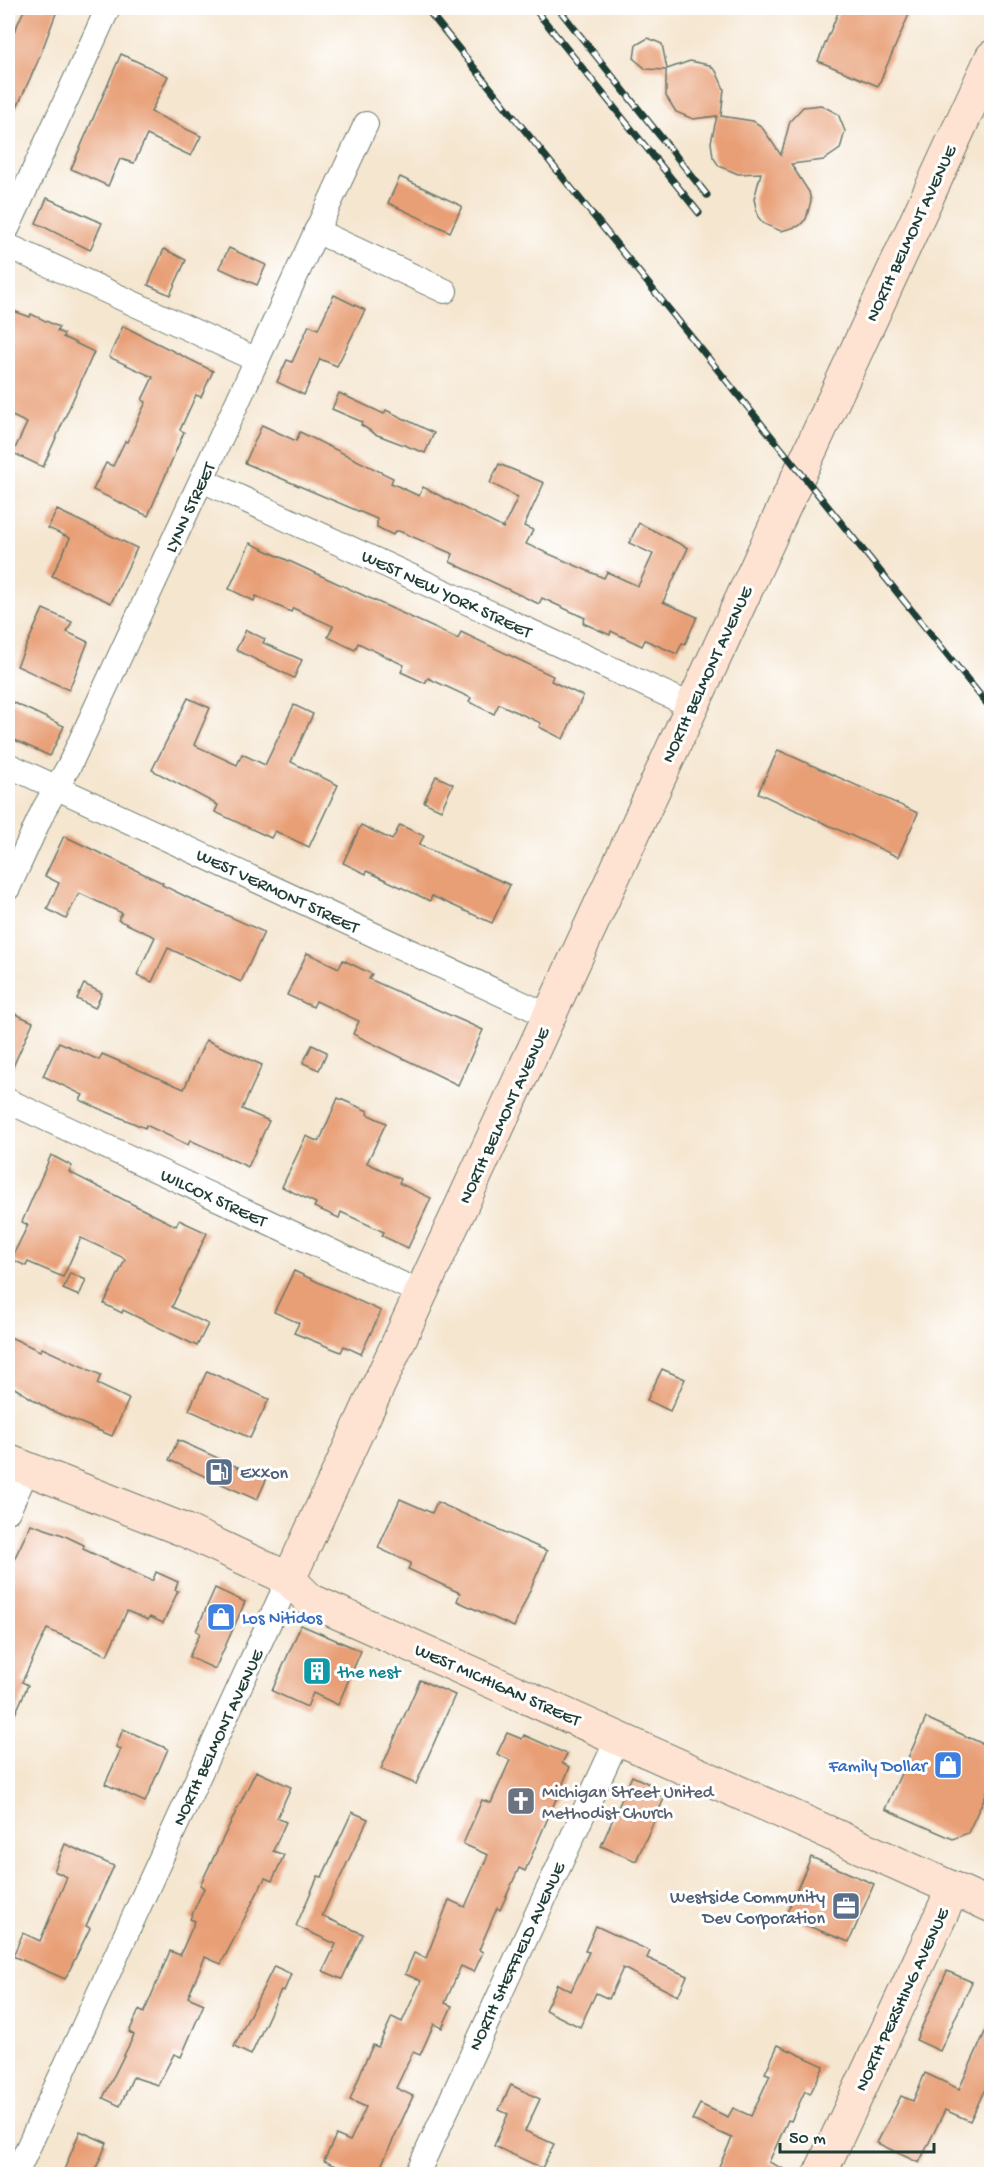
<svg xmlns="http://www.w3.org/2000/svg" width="999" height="2182" viewBox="0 0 999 2182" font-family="'Gochi Hand',sans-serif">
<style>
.building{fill:#e89f76}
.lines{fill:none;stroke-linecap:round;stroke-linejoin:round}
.street-casing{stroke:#6a786b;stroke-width:26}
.secondary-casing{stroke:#6a786b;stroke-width:35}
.street{stroke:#fff;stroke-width:24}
.secondary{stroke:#fee3d2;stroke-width:33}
.rail-casing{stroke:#1f3d34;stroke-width:7}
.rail{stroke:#fff;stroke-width:4.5;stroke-dasharray:14;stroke-linecap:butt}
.labels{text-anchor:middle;stroke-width:6;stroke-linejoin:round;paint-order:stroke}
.street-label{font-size:18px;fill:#1f3d34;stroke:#fff}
.service-label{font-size:18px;fill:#4e5e75;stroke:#fff;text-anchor:start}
.shop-label{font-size:18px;fill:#366cbe;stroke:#fff;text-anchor:start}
.culture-label{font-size:18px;fill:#0d838f;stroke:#fff;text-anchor:start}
.worship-label{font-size:18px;fill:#5b616d;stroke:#fff;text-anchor:start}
</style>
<rect width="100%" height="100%" fill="#fff"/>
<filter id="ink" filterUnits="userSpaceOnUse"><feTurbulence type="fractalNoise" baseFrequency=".0167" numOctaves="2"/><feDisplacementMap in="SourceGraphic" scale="12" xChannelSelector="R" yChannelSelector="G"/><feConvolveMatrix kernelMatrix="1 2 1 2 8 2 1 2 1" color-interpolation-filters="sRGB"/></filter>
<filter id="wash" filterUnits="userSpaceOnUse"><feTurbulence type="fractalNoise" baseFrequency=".008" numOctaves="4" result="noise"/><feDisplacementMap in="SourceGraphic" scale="24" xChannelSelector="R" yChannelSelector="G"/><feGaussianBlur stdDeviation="1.35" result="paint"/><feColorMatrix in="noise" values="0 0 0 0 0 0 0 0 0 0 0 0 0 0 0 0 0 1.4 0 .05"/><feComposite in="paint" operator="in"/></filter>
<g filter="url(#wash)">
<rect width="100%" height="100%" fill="#f5e6d0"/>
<g id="blocks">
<g class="building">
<path d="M25,8H58L38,61L8,127V45Z"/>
<path d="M840,8H899L910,12L878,86L818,61Z"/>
<path d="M648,38L662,44L667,69L690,61L709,65L716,71L724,89L721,116L753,121L761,126L781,155L790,121L803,107L821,105L838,114L845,131L840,149L824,160L791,164L809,192L811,201L806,219L799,226L781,231L764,224L758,217L754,199L761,173L738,174L719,166L713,157L711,142L717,116L693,119L676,112L666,96V70L646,69L634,59L636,45Z"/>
<path d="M121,54L168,76L151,112L201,136L191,156L147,135L134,163L120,159L108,186L71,169Z"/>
<path d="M400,177L462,206L450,232L388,203Z"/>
<path d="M47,198L102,223L90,250L36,223Z"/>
<path d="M229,248L266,265L257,285L219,268Z"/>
<path d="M164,249L186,260L170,295L148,285Z"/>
<path d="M334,295L365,310L337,366L320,359L304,395L277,382L287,360L292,362L309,325L318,329Z"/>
<path d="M8,309L30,317L31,314L59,327L57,331L64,334L63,337L94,352L43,467L13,453L27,423L8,414Z"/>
<path d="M123,326L213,371L201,397L196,395L180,430L184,432L148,516L93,490L106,463L113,466L125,441L127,442L146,402L142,400L153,377L109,357Z"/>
<path d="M339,393L384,414L386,410L434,433L425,453L375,434L361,425L362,422L332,409Z"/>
<path d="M262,425L296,441L300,432L393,478L391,483L419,496L423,487L503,528L518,497L490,483L499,464L521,473L544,483L524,526L533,530L526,544L604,578L607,572L638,586L653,554L629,543L639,523L688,548L663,602L697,617L685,644L682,643L677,654L645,640L642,646L611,631L610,635L583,623L585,618L542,598L539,604L450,562L453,554L399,531H395L393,535L377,527V519L245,463Z"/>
<path d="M57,510L137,548L111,603L52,576L70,538L48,528Z"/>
<path d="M250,543L458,639L461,632L553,676L551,681L583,696L563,739L539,727L541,723L499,704L494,714L469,702L471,698L428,678L425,683L401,672L404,665L358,643L355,650L328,637L333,626L293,608L291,612L256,596L254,601L229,589Z"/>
<path d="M43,609L72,622L67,632L88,642L69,690L17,666Z"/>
<path d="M246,630L265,639L263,643L302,660L294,678L236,650Z"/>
<path d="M188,698L210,708L194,745L237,765L242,754L265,765L294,705L313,714L291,762L338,785L309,847L275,831L271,838L215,812L218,805L152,770Z"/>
<path d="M8,700L64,726L50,756L8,737Z"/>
<path d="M778,750L918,813L898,857L758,793Z"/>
<path d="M436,776L453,784L441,810L424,802Z"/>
<path d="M361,825L392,840L400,825L424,836L419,845L510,885L492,923L432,896L430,901L367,871L366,874L343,863Z"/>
<path d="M64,836L163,883L162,885L197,902L264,932L241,982L168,948L152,982L137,975L155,937L118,920L122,913L79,893L66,919L47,909L59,883L45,876Z"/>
<path d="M307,953L339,968L343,960L372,974L369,979L483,1030L458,1085L353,1034L359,1021L316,1001L313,1007L287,995Z"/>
<path d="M84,984L102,993L95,1008L77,999Z"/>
<path d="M13,1013L33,1022L8,1078V1025Z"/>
<path d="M206,1040L262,1065L242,1109L269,1121L248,1167L190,1140L188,1145L146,1125L145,1128L100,1109L80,1100L83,1095L43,1076L59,1042L99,1060L102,1054L184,1089Z"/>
<path d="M312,1045L327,1052L319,1070L303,1063Z"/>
<path d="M338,1098L368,1111L367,1114L386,1123L367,1163L401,1179L399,1183L431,1198L408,1248L382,1236L384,1232L341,1212L339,1218L314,1207L316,1203L282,1187L306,1136L319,1142Z"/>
<path d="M51,1155L72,1166L69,1172L138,1207L176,1226L179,1220L207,1233L172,1307L208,1324L197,1346L123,1310L122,1313L104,1304L125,1260L122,1257L81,1238L63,1277L28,1262L26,1266L11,1259L28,1225L22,1222Z"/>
<path d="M294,1271L381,1311L361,1354L344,1346L341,1352L294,1333L299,1323L274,1312Z"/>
<path d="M70,1273L86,1280L79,1296L63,1289Z"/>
<path d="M8,1336L40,1351L42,1348L101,1375L97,1384L129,1399L112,1436L50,1410L8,1384Z"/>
<path d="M662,1369L685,1379L670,1411L647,1400Z"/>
<path d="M207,1371L269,1399L250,1438L189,1410Z"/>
<path d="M178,1440L266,1480L257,1500L169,1460Z"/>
<path d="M400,1499L432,1513L437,1502L547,1551L514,1627L457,1601L460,1593L408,1569L411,1563L378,1548Z"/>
<path d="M31,1524L63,1535L84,1545L83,1549L150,1580H153L156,1572L178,1582L175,1590L178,1591L163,1623L150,1617L148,1620L127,1611L107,1655L47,1629L22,1682L28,1685L8,1730V1572Z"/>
<path d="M215,1588L245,1602L215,1669L189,1657L200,1633L196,1631Z"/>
<path d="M301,1625L361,1651L338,1705L313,1693L307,1707L272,1691Z"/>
<path d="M420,1680L455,1695L416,1784L381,1769Z"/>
<path d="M926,1718L992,1748V1781L968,1833L953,1839L885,1809Z"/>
<path d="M123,1729L168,1749L145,1802L105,1784L121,1749L116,1747Z"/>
<path d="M507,1733L522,1739L524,1735L567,1754L562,1763L570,1767L525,1871L519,1868L500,1910L497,1908L479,1950L483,1952L474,1972L461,1966L445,2003L452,2006L442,2028L434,2024L420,2055L413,2052L396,2088L413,2096L377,2175H355L324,2161L336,2135L350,2141L366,2107L350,2100L364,2064L373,2045L378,2047L392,2017L402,2022L421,1981L405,1974L414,1953L426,1958L449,1900L465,1907L488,1855L463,1844L482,1800L491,1803L510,1760L497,1754Z"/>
<path d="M256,1771L291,1787L277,1818L286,1822L273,1851L284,1855L272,1881L265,1878L221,1964L205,1957L188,1997L204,2004L181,2057L174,2054L158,2085L133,2077L120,2106L103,2098L134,2035L129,2032L139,2010L144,2013L170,1951L180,1955L195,1921L190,1919L204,1888L200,1885Z"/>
<path d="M632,1776L667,1792L636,1861L601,1846Z"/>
<path d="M352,1812L368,1819L322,1916L363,1934L342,1979L323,1971L336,1944L296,1926L318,1876L322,1877Z"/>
<path d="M65,1844L114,1866L86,1926L90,1928L65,1979L13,1956L23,1933L40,1941L67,1877L54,1871Z"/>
<path d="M811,1857L874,1884L849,1942L785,1917Z"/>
<path d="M596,1926L650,1951L647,1958L687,1976L678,1996L623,1968L609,1999L596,1993L580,2027L545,2010L557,1984L571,1991L589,1952L585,1951Z"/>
<path d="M274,1966L291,1974L284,1991L281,1990L251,2055L234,2047Z"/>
<path d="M947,1971L972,1982L940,2051L916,2040Z"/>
<path d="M992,2017V2074L970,2121L945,2110L919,2163L877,2143L901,2096L913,2101L925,2073L959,2089Z"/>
<path d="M778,2045L824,2066L810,2094L805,2091L791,2121L788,2120L769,2162L796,2175H715L732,2138L692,2120L700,2104L728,2117L733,2108L751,2116L770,2075L765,2073Z"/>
<path d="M511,2085L540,2099L525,2131L554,2144L542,2168L494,2146L508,2114L499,2110Z"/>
<path d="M80,2131L107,2143L93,2175H62Z"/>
</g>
</g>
</g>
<g filter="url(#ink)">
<use href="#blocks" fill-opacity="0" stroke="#6a786b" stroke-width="1.5"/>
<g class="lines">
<g class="street-casing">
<g id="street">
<path d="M8,227L108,8"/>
<path d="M316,231L445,291"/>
<path d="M8,246L257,360"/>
<path d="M202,480L692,706"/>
<path d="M8,765L549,1016"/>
<path d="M8,888L44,809L69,766L366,124"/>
<path d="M8,1101L421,1293"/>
<path d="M8,1511L27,1470"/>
<path d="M16,2174L289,1579"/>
<path d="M417,2174L618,1738"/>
</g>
</g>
<g class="secondary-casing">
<g id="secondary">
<path d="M8,1461L184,1530L289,1579L310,1600L992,1906"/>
<path d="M289,1579L992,57"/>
<path d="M820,2174L953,1889"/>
</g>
</g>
<use href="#street" class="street"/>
<use href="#secondary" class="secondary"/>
<g class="rail-casing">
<g id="rail">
<path d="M426,8L992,710"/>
<path d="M534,8L699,213"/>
<path d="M558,8L707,195"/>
</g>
</g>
<use href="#rail" class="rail"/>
</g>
</g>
<defs>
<g id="fuel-square" transform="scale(1.5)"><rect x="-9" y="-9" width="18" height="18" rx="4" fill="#5c6f8a" stroke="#fff"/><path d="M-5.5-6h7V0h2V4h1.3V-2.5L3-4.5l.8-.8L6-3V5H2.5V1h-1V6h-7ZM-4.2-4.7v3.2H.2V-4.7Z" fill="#fff"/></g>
<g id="shop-square" transform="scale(1.5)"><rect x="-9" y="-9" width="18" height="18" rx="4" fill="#3f7fe0" stroke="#fff"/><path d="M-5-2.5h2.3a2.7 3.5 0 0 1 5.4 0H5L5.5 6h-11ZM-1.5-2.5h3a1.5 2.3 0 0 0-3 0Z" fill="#fff"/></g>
<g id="building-square" transform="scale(1.5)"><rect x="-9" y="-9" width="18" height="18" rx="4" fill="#0f9aa8" stroke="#fff"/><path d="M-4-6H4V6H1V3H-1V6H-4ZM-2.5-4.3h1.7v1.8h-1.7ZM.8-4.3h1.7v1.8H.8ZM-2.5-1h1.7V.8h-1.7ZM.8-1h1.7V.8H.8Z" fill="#fff"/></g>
<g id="church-square" transform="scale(1.5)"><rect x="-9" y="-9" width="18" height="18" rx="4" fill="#6b7280" stroke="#fff"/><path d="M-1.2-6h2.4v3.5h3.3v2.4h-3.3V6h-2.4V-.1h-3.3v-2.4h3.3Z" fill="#fff"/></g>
<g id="office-square" transform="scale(1.5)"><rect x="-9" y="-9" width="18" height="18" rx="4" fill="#5c6f8a" stroke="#fff"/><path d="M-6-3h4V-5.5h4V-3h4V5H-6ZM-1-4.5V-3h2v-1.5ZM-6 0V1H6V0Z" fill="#fff"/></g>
</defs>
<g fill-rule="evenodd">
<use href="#fuel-square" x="219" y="1472"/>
<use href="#shop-square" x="221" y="1617"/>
<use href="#building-square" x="317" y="1671"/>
<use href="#shop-square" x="948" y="1765"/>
<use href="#church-square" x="521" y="1801"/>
<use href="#office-square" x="846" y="1906"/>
</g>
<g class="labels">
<g class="street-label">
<text transform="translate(910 233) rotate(-65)" y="6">NORTH BELMONT AVENUE</text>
<text transform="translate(189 507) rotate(-65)" y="6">LYNN STREET</text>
<text transform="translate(447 593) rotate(25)" y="6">WEST NEW YORK STREET</text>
<text transform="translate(706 674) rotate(-65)" y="6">NORTH BELMONT AVENUE</text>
<text transform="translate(278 890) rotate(25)" y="6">WEST VERMONT STREET</text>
<text transform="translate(503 1115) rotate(-65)" y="6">NORTH BELMONT AVENUE</text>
<text transform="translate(214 1197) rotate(25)" y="6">WILCOX STREET</text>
<text transform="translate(498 1684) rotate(24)" y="6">WEST MICHIGAN STREET</text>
<text transform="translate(217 1737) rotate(-65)" y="6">NORTH BELMONT AVENUE</text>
<text transform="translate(516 1956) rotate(-65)" y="6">NORTH SHEFFIELD AVENUE</text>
<text transform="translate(901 1999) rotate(-65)" y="6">NORTH PERSHING AVENUE</text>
</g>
<g class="service-label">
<text x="240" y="1478">Exxon</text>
<text x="825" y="1902" text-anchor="end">Westside Community<tspan x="825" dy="21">Dev Corporation</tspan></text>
</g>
<g class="shop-label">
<text x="242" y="1623">Los Nitidos</text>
<text x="927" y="1771" text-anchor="end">Family Dollar</text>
</g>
<g class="culture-label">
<text x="338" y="1677">the nest</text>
</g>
<g class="worship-label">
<text x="542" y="1797">Michigan Street United<tspan x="542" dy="21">Methodist Church</tspan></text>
</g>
</g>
<rect width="999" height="2182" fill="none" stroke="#fff" stroke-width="30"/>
<path d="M780 2143v9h154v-9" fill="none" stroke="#1f3d34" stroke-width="3"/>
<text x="789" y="2143" font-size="18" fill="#1f3d34" stroke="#ffffff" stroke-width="4.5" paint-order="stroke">50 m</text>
</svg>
